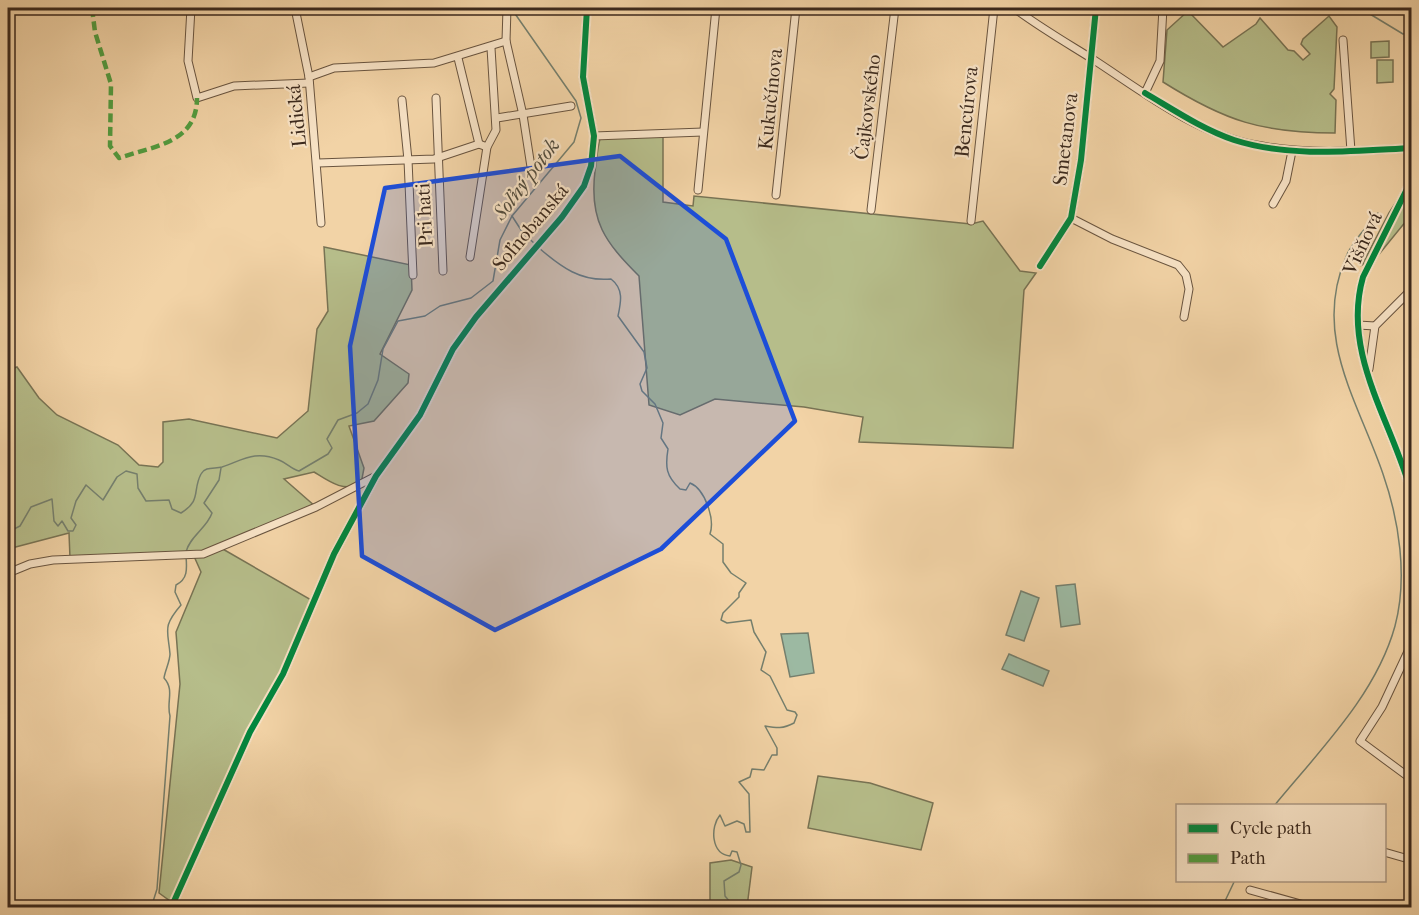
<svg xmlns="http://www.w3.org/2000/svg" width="1419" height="915" viewBox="0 0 1419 915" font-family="'IM FELL French Canon',serif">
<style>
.green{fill:#b6bd8a;stroke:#787354;stroke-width:1.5}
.water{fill:#9cb9a2;stroke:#757f6d;stroke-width:1.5}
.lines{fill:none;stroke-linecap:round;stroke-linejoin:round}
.stream{stroke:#757f6d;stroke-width:1.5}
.minor-casing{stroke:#69543f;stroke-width:9}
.minor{stroke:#f7e2c5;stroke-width:7}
.quiet{stroke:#529c3f;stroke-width:4.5;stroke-dasharray:9 4.5;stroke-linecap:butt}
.cycleway-casing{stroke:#f7e2c5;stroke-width:10}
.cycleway{stroke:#00873e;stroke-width:6}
.marked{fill:#1d4ed8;fill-opacity:0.2;stroke:#1d4ed8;stroke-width:4.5;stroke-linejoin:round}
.labels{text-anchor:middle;stroke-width:4.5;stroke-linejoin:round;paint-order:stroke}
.street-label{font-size:20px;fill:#3b291d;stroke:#f7e2c5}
.water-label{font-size:21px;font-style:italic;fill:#534d3e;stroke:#f7e2c5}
</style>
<rect width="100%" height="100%" fill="#f2d3a6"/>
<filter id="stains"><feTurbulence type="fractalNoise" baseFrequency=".00333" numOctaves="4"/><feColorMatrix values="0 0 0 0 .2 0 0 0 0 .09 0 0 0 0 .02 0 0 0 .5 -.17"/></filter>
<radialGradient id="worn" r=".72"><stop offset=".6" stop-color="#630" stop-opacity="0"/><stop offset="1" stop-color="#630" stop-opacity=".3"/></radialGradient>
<g class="green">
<path d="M1188,11L1223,47L1256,24L1260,18L1288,50L1294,51L1303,60L1310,54L1301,44L1303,39L1329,16L1337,27L1334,89L1330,94L1336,100L1335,133C1262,133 1225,121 1163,82L1167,30Z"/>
<path d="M1389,41V57L1371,58V42Z"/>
<path d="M1377,60H1393V82L1377,83Z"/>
<path d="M663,135V202L693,206L694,196L971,224L983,221L1020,271L1036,273L1024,290L1013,448L859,442L863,417L804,407L715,399L680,415L649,405L639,276C605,242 589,221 595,171C597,160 597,149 600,139Z"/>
<path d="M1411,179V215L1376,258L1362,265L1389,213Z"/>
<path d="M324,247L411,265L412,290L380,354L409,374L408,383L374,421L349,426L364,468L361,484C343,492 330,482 314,472L284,479L316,507L221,548L313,601L173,903L159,893L180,684L176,632L201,572L193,554L70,558L69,533L8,549V370L17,367L39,398L57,415L118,445L139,465L158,467L163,462V422L189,419L277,438L308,411L317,329L328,311Z"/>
<path d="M818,776L870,783L933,803L921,850L808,828Z"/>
<path d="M731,860L752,867L747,907H710V863Z"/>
</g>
<g class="water">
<path d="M1075,584L1080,624L1061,627L1056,586Z"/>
<path d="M1021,591L1039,598L1024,641L1006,635Z"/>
<path d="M808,633L814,673L790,677L781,634Z"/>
<path d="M1009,654L1049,671L1043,686L1002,669Z"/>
</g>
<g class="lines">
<g class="stream">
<path d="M1360,8L1403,34L1409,33"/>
<path d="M512,216L523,233L535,244"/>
<path d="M539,248C561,267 581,282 611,279C624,289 621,302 618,316L644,352L647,368L640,384L642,391L655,404L663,423L661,438L668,449C665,467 666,476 680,489L686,490L690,483C705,489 715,519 710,534L723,544V562L731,573L746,583L739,593V597L723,613L721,620L727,623L751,620L754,632L766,652L761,670L770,676L787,710L795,712L797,715L794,723C783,729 777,728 765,726L777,748V755H772L764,770L752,769L750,777L739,782L749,794L750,832H746L744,824L737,821L725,826L720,815C710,827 711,854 730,856L732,851L737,852L741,865L739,872L724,881L725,896L735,908"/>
<path d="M8,532L20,526L31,507L52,499L54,521L58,526L62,521L68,531H73L76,525L71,518L76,501L86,485L103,500L117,477L126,471L137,474L138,488L146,501L169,500L172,509L181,513C202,500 192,491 201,474C205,466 215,469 222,467C243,460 255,450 279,460C287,463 291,469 299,471L328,454L332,448L327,439L338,420L357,413L368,404L378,380L383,349L398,321L425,316L440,306L471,298L493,281L500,240L512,216L574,142L581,118L576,101L511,8"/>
<path d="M186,552C190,536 207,528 212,513L204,503L219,480L221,468"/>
<path d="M1274,806C1319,751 1376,695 1395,626C1408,577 1399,520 1383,474C1358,401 1312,336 1346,257C1352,241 1368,226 1378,213"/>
<path d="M151,908L157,889L170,716C166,702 175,690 164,678C165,671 170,661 170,654C168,630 162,627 181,605L175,592L176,585C188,579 187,569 186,556"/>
<path d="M1225,908V901L1235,880"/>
</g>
<g class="minor-casing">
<g id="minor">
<path d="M191,8L188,61L197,98L234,86L309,83"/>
<path d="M295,8L309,77L321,223"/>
<path d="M507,8L506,41L523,115L531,167"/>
<path d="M1014,8C1039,27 1067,43 1094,60C1143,92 1197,134 1256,145C1307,155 1360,151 1412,148"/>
<path d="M1409,8L1412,9"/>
<path d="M1343,40L1351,151"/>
<path d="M458,58L479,144"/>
<path d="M309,77L334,68L434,63L506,41"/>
<path d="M1145,93L1160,61L1163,8"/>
<path d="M436,98L443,271"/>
<path d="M402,100L408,160L413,275"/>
<path d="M497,118L571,106"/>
<path d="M594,136L703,132"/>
<path d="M318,163L434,159L479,144L487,147"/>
<path d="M1412,179L1363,277C1341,354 1393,423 1412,495"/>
<path d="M698,190L716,8"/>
<path d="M776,195L796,8"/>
<path d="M1273,204L1286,181L1292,151"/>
<path d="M871,210L895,8"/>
<path d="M1071,218L1112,239L1178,265L1186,275L1189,289L1184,317"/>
<path d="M971,221L994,8"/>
<path d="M470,257L487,147L496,130L491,48"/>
<path d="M1040,266L1071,218L1081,160L1096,8"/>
<path d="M1358,325L1375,326"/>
<path d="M1369,369L1375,326L1412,289"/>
<path d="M8,573L30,564L53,560L203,554L316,507L376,476"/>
<path d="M1410,778L1360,741L1382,707L1412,643"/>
<path d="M1384,852L1412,860"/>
<path d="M1250,890L1315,908"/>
<path d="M171,908L250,732L283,674L334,554L376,476L420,415L453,349L476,317L562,217L584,186L591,166L594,136L583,77L587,8"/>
</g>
</g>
<use href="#minor" class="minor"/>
<path class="quiet" d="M92,8L95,32L111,84L110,146L119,158C154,146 197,143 197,98"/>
<g class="cycleway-casing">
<g id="cycleway">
<path d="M1145,93C1174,110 1202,129 1234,140C1290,158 1353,151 1412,148"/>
<path d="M1412,179L1363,277C1341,354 1393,423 1412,495"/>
<path d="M1040,266L1071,218L1081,160L1096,8"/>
<path d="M171,908L250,732L283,674L334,554L376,476L420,415L453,349L476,317L562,217L584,186L591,166L594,136L583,77L587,8"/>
</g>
</g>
<use href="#cycleway" class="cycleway"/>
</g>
<path class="marked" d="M620,156L726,239L795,421L661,549L495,630L362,556L350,346L385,188Z"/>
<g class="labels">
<g class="street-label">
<text transform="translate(770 99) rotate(-84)" y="7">Kukučínova</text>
<text transform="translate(867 107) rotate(-83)" y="7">Čajkovského</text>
<text transform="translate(966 112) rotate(-84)" y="7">Bencúrova</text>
<text transform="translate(296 116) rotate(-96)" y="7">Lidická</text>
<text transform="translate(1065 139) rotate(-83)" y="7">Smetanova</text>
<text transform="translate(424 215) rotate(-93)" y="7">Pri hati</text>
<text transform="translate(530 227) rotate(-50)" y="7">Soľnobanská</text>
<text transform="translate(1362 243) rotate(-65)" y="7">Višňová</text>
</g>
<g class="water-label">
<text transform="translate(526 179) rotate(-53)" y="7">Soľný potok</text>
</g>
</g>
<rect width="1419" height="915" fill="none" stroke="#f2d3a6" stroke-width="30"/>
<rect x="9" y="9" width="1401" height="897" fill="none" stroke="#3b291d" stroke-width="3"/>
<rect x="15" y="15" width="1389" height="885" fill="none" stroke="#3b291d" stroke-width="1.5"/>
<rect x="1176" y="804" width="210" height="78" fill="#f7e2c5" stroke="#ac9882" stroke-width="1.5"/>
<rect x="1188" y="824" width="30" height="9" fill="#00873e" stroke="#ac9882" stroke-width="1.5"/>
<text x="1230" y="834" font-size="18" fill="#3b291d">Cycle path</text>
<rect x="1188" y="854" width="30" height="9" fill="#529c3f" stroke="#ac9882" stroke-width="1.5"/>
<text x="1230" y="864" font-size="18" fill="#3b291d">Path</text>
<rect width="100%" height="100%" filter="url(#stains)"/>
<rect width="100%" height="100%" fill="url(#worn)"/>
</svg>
